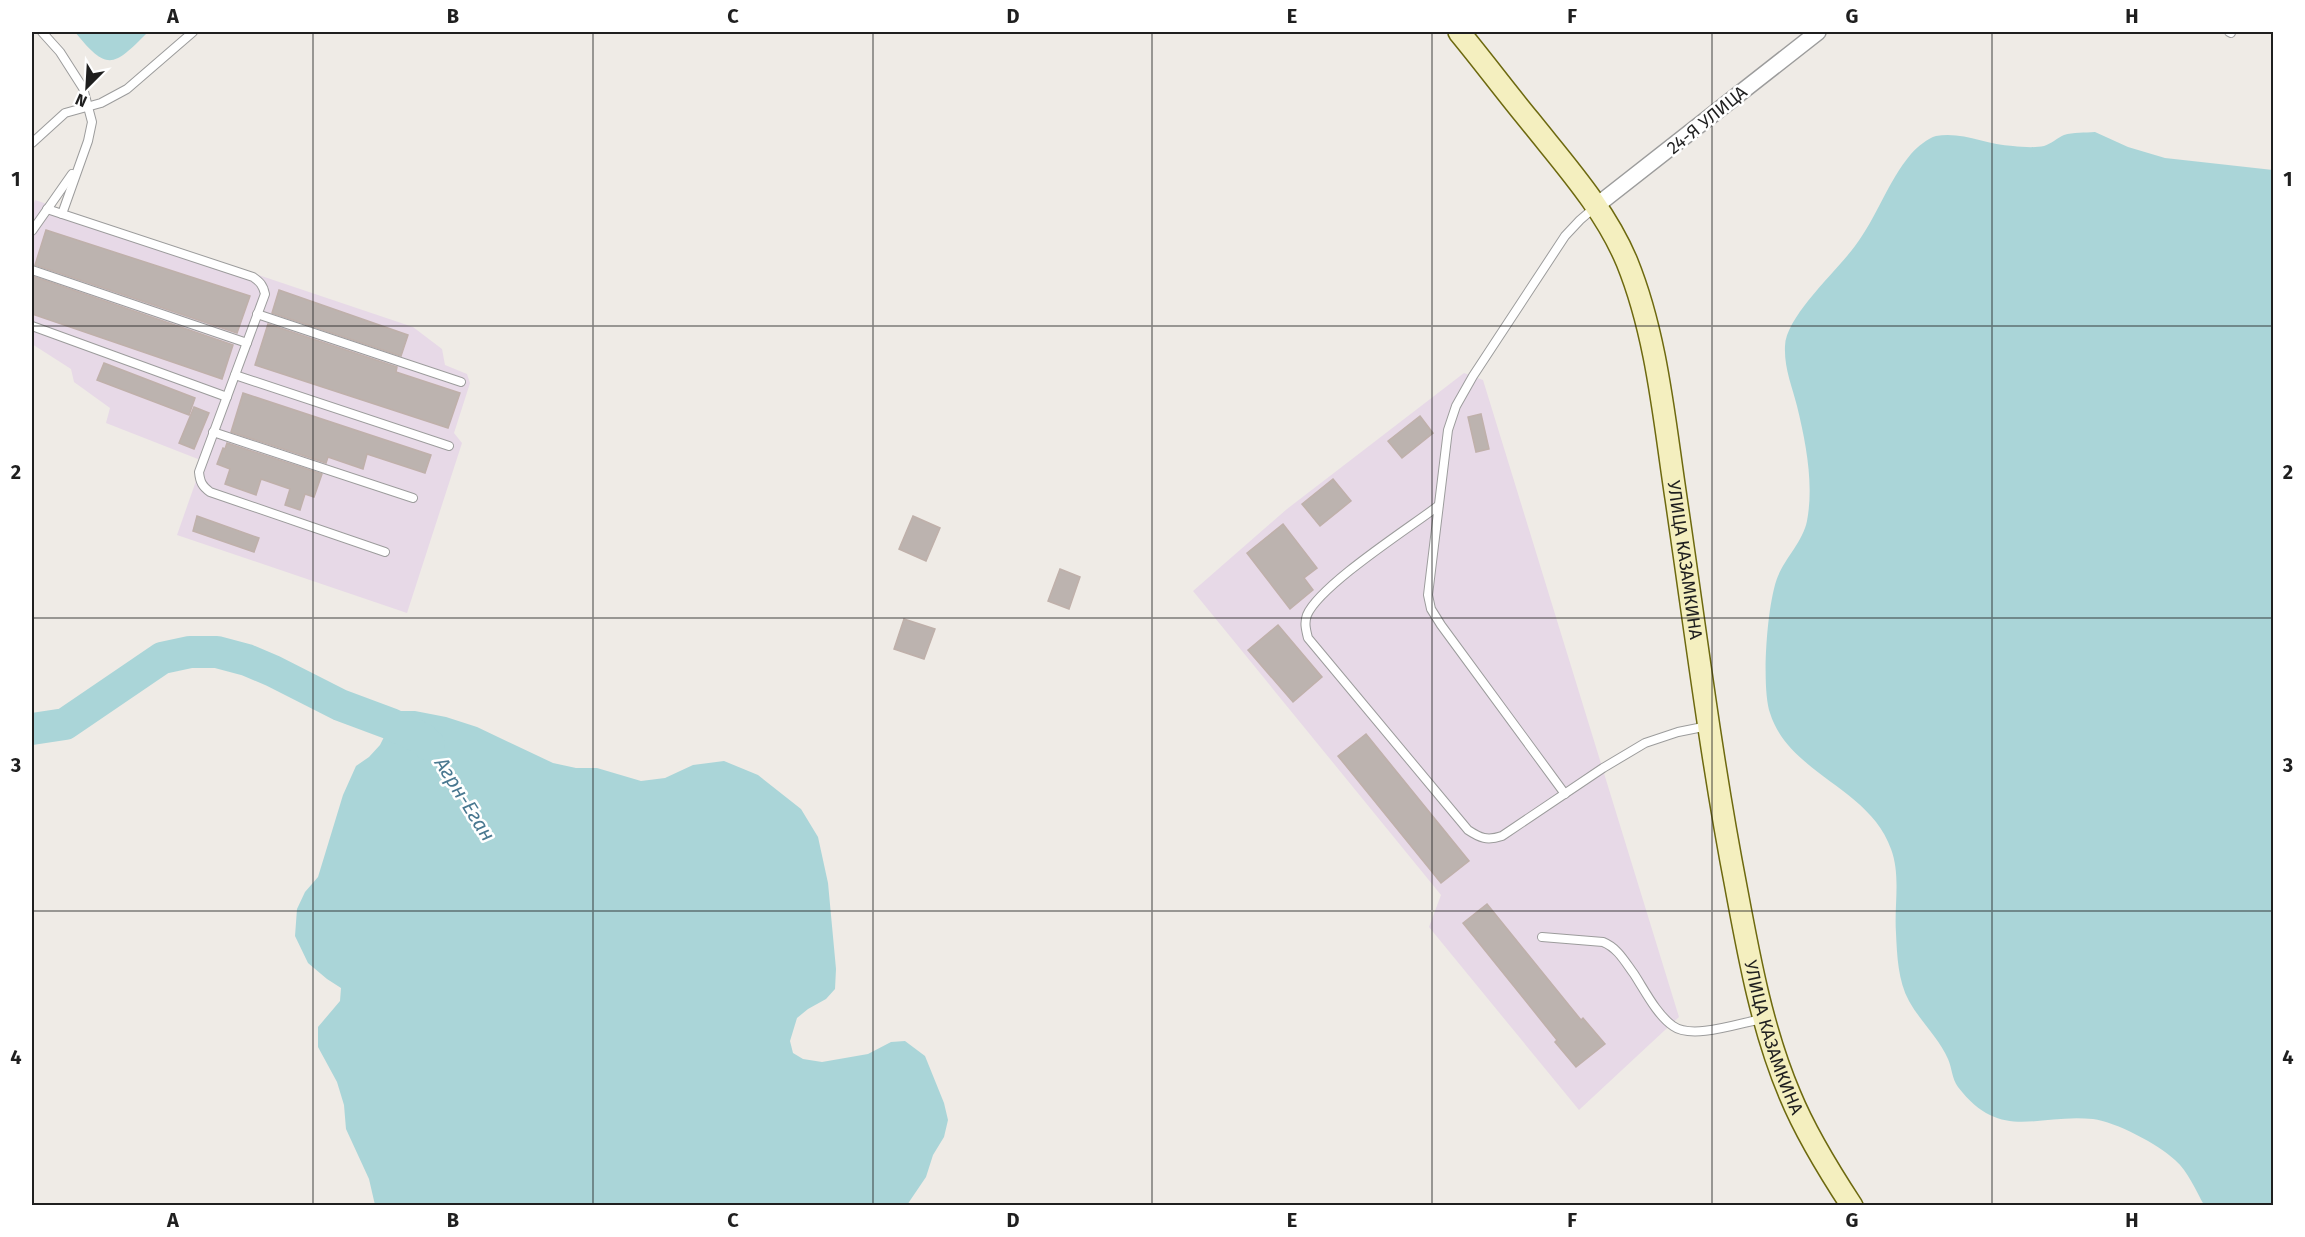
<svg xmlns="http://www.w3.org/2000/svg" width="2305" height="1237" viewBox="0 0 2305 1237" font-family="'Fira Sans',sans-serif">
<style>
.industrial{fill:#e7d9e7}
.water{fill:#aad5d8}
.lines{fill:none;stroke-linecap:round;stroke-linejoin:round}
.river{stroke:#aad5d8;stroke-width:32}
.building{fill:#bcb3af;stroke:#bfb0aa;stroke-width:1.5}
.service-casing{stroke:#9c9c9c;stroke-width:10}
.minor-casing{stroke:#9c9c9c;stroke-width:18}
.secondary-casing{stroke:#6d690f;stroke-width:24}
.service{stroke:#fff;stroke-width:8}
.minor{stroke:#fff;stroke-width:15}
.secondary{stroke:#f4efbf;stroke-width:21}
.grid{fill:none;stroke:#1f1f1f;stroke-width:1.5;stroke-opacity:0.55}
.labels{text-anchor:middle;stroke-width:5;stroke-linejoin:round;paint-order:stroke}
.street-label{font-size:18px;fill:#1f1f1f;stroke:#fff}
.water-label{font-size:20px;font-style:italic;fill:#497890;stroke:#fff}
.neatline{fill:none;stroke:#1f1f1f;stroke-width:2}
.grid-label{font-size:20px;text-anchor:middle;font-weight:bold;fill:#1f1f1f}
</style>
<rect width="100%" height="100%" fill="#efebe6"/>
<g class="industrial">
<path d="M35,200L413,327L442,349L445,365L467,374L470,383L454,433L462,443L407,613L177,535L203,461L106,423L110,408L74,382L71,369L32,344V209Z"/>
<path d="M1464,373L1483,380L1679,1017L1579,1110L1429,927L1441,895L1193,591L1287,509Z"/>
</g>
<g class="water">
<path d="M75,32H148C114,66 108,73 75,32Z"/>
<path d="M2095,132L2128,147L2165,158L2273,170V1205H2204C2196,1191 2188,1171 2175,1160C2158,1144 2116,1122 2093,1119C2037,1113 2001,1143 1958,1087C1952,1079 1952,1068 1948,1059C1939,1038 1920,1021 1909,1001C1898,981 1897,955 1896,933C1894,905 1901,876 1891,849C1870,788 1789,774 1770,713C1761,687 1767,602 1778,576C1786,557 1803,541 1807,521C1814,484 1806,443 1797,406C1792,386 1784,368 1785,346C1786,316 1837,271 1855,246C1877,217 1888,181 1911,154C1917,147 1928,138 1936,136C1962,131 1987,145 2013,146C2022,147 2035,148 2044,146C2051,144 2057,138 2064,135C2073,132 2085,133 2095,132Z"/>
<path d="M397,711H415L446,717L477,727L553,763L576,768H597L641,781L665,778L693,765L724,761L758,775L801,809L818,837L828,883L836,969L835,989L826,999L808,1009L797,1018L790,1041L793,1053L803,1059L822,1062L868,1054L891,1042L905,1041L925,1056L944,1103L948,1120L944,1137L933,1155L926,1177L907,1205H375L369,1179L346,1129L344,1105L337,1082L318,1047V1027L340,1001L341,988L327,979L308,963L295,936L297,909L305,892L318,877L343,795L356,766L369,757L380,745Z"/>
</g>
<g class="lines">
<path class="river" d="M32,729L65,724L162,658L190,652H217L247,660L273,671L340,705L391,724L423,739L429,745"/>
</g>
<g class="building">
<path d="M46,230L250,296L237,333L35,265Z"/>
<path d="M32,276L233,345L222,379L32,314Z"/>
<path d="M279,290L408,335L401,356L272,313Z"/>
<path d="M268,324L397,367L396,372L460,393L448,428L255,365Z"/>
<path d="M104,363L195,398L189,415L97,380Z"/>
<path d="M243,393L431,455L425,473L367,454L363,469L328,457L326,463L231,432Z"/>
<path d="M194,407L209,413L194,449L179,443Z"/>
<path d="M1481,414L1489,449L1476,452L1468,417Z"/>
<path d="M1420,416L1433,433L1402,458L1388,441Z"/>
<path d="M227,443L322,474L314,497L305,494L300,510L285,505L290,489L261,479L256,495L225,484L230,469L217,464L223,448L225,449Z"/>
<path d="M1333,479L1351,501L1320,526L1302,504Z"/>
<path d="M197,516L259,538L254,552L193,531Z"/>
<path d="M913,516L940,528L926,561L899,549Z"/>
<path d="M1283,524L1317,568L1304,578L1313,590L1290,609L1247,553Z"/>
<path d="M1060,569L1080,577L1069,609L1048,601Z"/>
<path d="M904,619L935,629L924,659L894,649Z"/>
<path d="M1278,625L1322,677L1293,702L1248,650Z"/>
<path d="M1366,734L1469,861L1441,883L1338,756Z"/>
<path d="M1487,904L1581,1020L1583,1018L1605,1044L1576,1067L1555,1042L1557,1040L1463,923Z"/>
</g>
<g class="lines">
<g class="service-casing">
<g id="service">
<path d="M42,32L60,52L83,88L92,122L88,141L62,214"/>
<path d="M2229,32L2231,33"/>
<path d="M32,143L65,113L101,103L127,89L193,32"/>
<path d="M47,209L253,277C260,282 263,285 265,294L199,472C200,482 202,486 210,492L385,552"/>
<path d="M32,231L72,174"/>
<path d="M32,270L247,343"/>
<path d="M257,314L461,382"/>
<path d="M32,326L227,397"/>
<path d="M235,375L449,446"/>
<path d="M213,432L413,498"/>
<path d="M1438,506C1409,528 1320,585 1307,615C1304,623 1306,630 1308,638L1468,830C1480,838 1487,841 1502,836L1603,768L1645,743L1678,732L1708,726"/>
<path d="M1565,794L1441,625L1431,609L1428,595L1448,430L1456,406L1473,376L1565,236L1580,220L1594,208"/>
<path d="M1542,937L1603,942C1618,948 1625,962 1634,974C1645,991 1657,1015 1673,1026C1692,1040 1740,1023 1762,1019"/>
</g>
</g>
<g class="minor-casing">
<path id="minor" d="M1596,206L1818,32"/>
</g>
<g class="secondary-casing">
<g id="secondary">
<path id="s1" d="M1459,32C1483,61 1506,92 1530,121C1565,165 1605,209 1627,262C1657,336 1664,419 1676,498C1695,627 1711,758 1736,887C1749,957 1762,1029 1790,1095C1806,1134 1829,1171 1852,1206"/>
</g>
</g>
<use href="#service" class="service"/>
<use href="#minor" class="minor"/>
<use href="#secondary" class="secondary"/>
</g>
<path class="grid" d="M313,32V1206M593,32V1206M873,32V1206M1152,32V1206M1432,32V1206M1712,32V1206M1992,32V1206M32,326H2274M32,618H2274M32,911H2274"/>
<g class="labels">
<g class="street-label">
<text transform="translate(1707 120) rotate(-39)" y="6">24-Я УЛИЦА</text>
<text dy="6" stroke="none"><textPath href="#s1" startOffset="590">УЛИЦА КАЗАМКИНА</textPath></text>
<text dy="6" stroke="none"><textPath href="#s1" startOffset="1076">УЛИЦА КАЗАМКИНА</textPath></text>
</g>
<g class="water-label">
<text transform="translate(465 799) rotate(58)" y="7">Агрн-Еган</text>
</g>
</g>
<rect width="2305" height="1237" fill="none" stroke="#ffffff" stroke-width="66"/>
<g transform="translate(87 87) rotate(204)" stroke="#ffffff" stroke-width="4.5" paint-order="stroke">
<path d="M0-4.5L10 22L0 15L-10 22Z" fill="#1f1f1f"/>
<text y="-9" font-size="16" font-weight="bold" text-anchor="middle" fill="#1f1f1f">N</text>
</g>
<rect x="33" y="33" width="2239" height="1171" class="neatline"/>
<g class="grid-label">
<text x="173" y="23">A</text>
<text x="453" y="23">B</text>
<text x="733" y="23">C</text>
<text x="1013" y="23">D</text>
<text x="1292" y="23">E</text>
<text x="1572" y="23">F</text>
<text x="1852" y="23">G</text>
<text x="2132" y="23">H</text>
<text x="16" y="186">1</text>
<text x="2288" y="186">1</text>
<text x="16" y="479">2</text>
<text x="2288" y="479">2</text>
<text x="16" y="772">3</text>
<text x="2288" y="772">3</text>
<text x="16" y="1064">4</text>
<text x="2288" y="1064">4</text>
<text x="173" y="1227">A</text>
<text x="453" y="1227">B</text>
<text x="733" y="1227">C</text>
<text x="1013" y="1227">D</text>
<text x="1292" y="1227">E</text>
<text x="1572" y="1227">F</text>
<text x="1852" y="1227">G</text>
<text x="2132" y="1227">H</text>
</g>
</svg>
